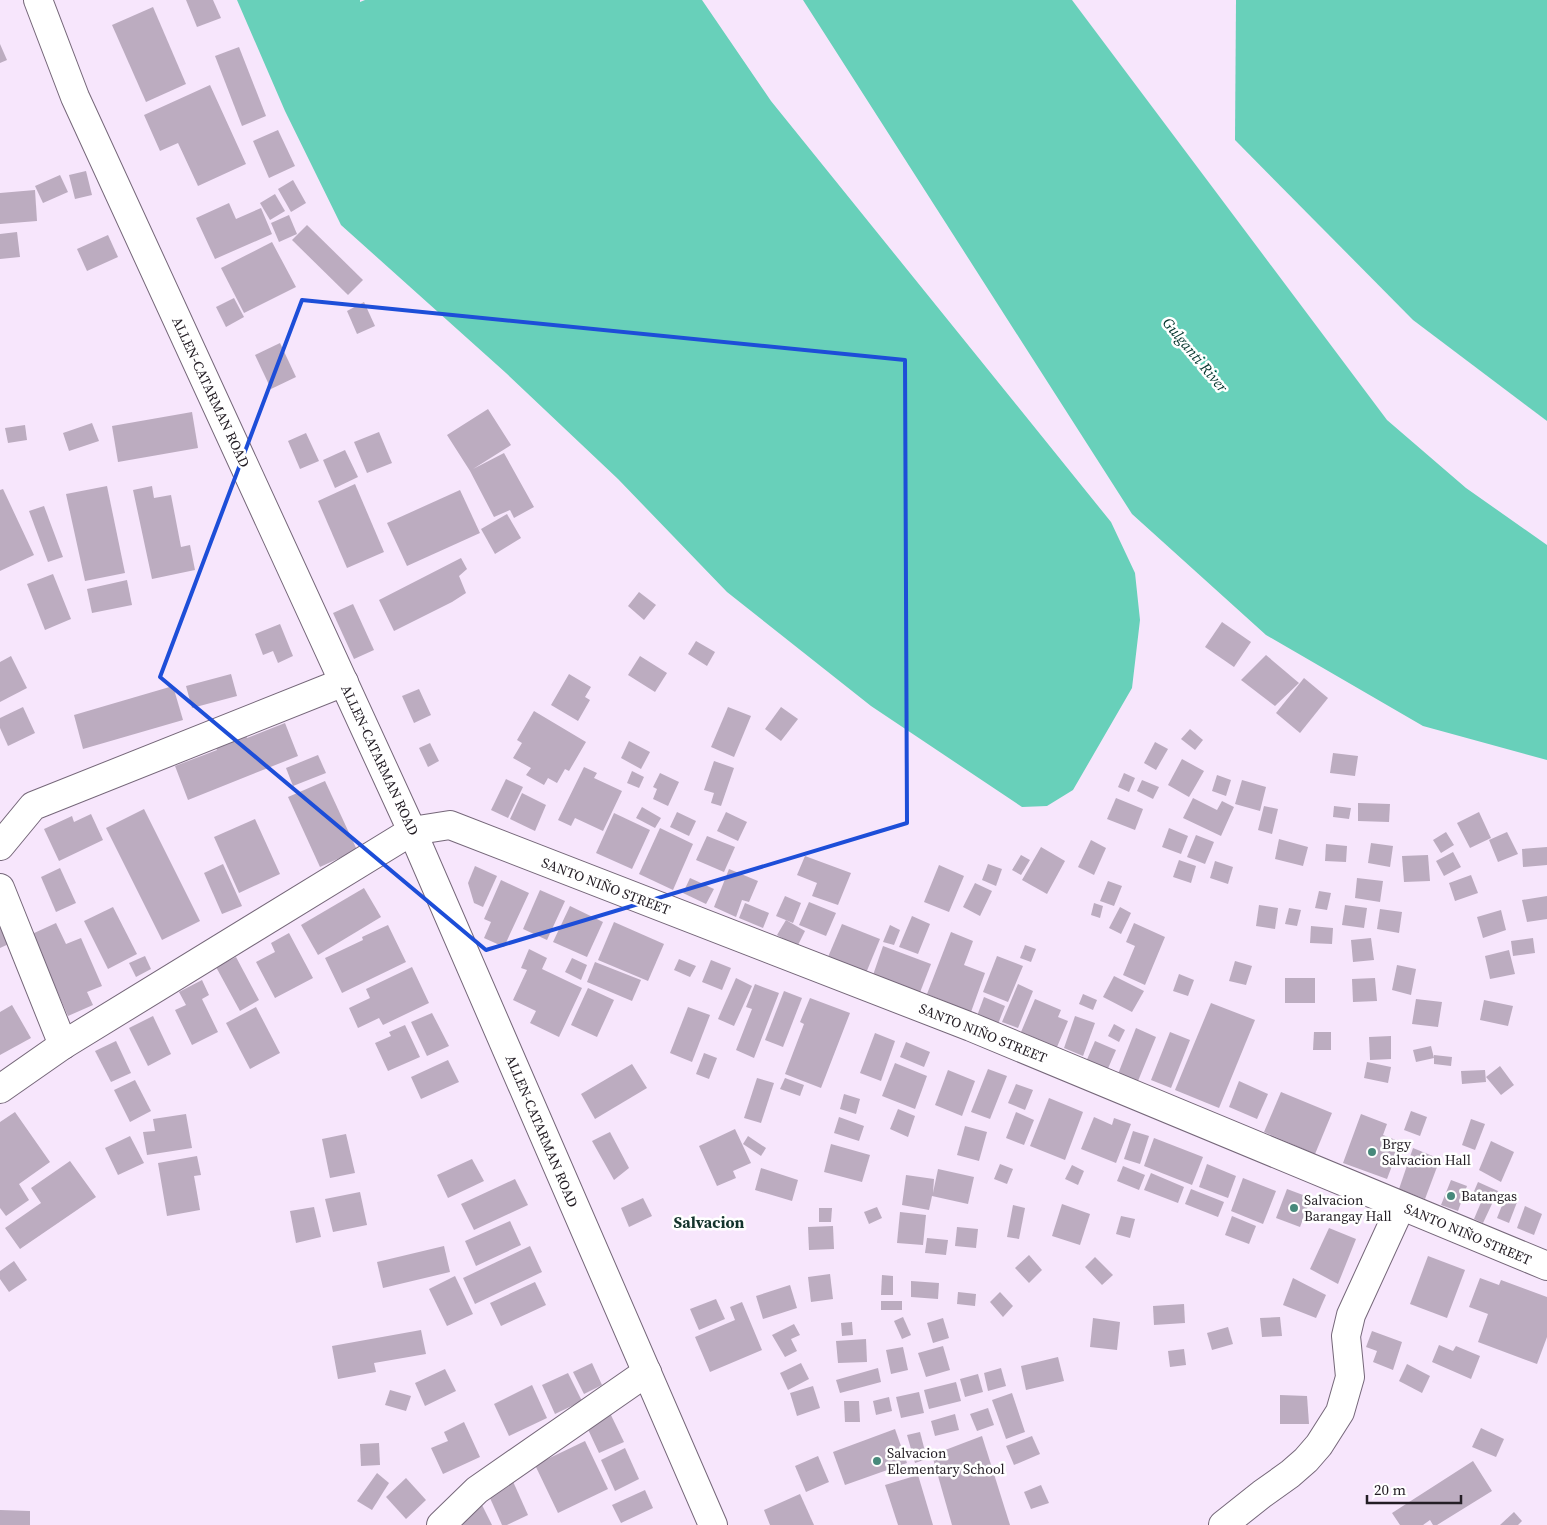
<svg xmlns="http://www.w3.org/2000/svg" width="1547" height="1525" viewBox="0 0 1547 1525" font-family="'Source Serif 4',serif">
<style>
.water{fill:#68d0ba}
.building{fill:#bcacc0}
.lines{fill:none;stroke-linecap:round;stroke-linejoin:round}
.minor-casing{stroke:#756779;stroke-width:30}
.tertiary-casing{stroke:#756779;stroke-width:30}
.primary-casing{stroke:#756779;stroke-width:30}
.minor{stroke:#fff;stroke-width:28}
.tertiary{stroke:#fff;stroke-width:28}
.primary{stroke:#fff;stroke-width:28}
.marked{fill:none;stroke:#1d4ed8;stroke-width:4;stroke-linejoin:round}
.poi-dot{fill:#47897b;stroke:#fff;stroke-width:2}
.labels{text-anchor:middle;stroke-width:5;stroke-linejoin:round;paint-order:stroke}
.street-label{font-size:14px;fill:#241e25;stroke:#fff}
.poi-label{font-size:14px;fill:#241e25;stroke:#fff;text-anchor:start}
.water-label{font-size:15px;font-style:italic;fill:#02342c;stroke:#fff}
.quarter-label{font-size:16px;font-weight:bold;fill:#14342d;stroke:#fff}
</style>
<rect width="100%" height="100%" fill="#f7e6fc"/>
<g class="water">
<path d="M237,0H360V2L365,0H702L771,101L1111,522L1135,573L1140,620L1132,688L1073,790L1047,806L1022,807L871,706L727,592L618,479L506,373L341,225L285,111Z"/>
<path d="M803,0H1072L1387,420L1466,488L1547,545V760L1423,726L1266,635L1132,514Z"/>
<path d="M1236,0H1547V421L1413,320L1235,140Z"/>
</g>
<g class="building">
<path d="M186,0H213L221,18L197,27Z"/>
<path d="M153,7L186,84L146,102L112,25Z"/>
<path d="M0,44L7,60L0,63Z"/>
<path d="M239,47L266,116L242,126L215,56Z"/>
<path d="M210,85L246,164L198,186L178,143L160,151L144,115Z"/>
<path d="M278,130L295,166L269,178L253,141Z"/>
<path d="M86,171L92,195L75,199L69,175Z"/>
<path d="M60,175L68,192L43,203L35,186Z"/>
<path d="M293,180L306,203L291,212L278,189Z"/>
<path d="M35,190L37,221L0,224V193Z"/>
<path d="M275,194L285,211L270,220L260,203Z"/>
<path d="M229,203L236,219L261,208L272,234L215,259L196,218Z"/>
<path d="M289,215L297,234L279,242L271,223Z"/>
<path d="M307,225L363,280L348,295L292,240Z"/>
<path d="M17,232L20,257L0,259V234Z"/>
<path d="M108,235L118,257L87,271L77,249Z"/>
<path d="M272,242L296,287L244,313L221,268Z"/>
<path d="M234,298L244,317L226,327L216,307Z"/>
<path d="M364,302L375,326L357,334L347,311Z"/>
<path d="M280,343L296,377L271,389L255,355Z"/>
<path d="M488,409L511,445L473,469L504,453L534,507L514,518L510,510L494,517L470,471L447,435Z"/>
<path d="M192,412L198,448L118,462L112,426Z"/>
<path d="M92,423L99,441L69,451L63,433Z"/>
<path d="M25,425L27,440L8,443L5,428Z"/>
<path d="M379,432L392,463L367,473L354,442Z"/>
<path d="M306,433L319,461L300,469L288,441Z"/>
<path d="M345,450L358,477L335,488L323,460Z"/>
<path d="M355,484L384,552L347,568L318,501Z"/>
<path d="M107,486L125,573L85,581L66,494Z"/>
<path d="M152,486L154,498L171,495L181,547L190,545L195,570L152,579L133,490Z"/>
<path d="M3,489L34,555L0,571V490Z"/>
<path d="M460,490L480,533L407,566L387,523Z"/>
<path d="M44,506L63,557L48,562L29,511Z"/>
<path d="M507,514L521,538L495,554L481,529Z"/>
<path d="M461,558L467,569L459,576L466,593L452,602L394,631L379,600Z"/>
<path d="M53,574L71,619L45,630L27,584Z"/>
<path d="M127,580L132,605L92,613L87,589Z"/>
<path d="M639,592L656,605L644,620L628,606Z"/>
<path d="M353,604L374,650L354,659L333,613Z"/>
<path d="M1222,622L1251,642L1234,667L1205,647Z"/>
<path d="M280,624L293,656L278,663L273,651L263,655L255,634Z"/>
<path d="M696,641L715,652L707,666L688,654Z"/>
<path d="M1266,655L1299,683L1275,706L1241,680Z"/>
<path d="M11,656L27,688L0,702V662Z"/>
<path d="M640,656L667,673L655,692L628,675Z"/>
<path d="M231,674L237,696L192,708L186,686Z"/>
<path d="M569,674L591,687L585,697L590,700L578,721L551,705Z"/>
<path d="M1304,678L1328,698L1300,733L1276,713Z"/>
<path d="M173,686L183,720L83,749L74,715Z"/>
<path d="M419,689L431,715L414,723L402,696Z"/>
<path d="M23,707L35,733L8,746L0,728V718Z"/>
<path d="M728,707L751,716L734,757L711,747Z"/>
<path d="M781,707L798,719L781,741L765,729Z"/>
<path d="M534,711L586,742L569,771L565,769L557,783L548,778L544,785L526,775L531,768L513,758L522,743L517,740Z"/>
<path d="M285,723L298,756L188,800L175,766L217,750L214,744L245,732L247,738Z"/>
<path d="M1190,729L1203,740L1195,750L1181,739Z"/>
<path d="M629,741L650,752L641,769L621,758Z"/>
<path d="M1155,742L1168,749L1156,770L1144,763Z"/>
<path d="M430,743L439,761L428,767L419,748Z"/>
<path d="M1333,753L1358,756L1355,776L1330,773Z"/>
<path d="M318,755L326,773L293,786L286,768Z"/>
<path d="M1182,759L1204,771L1189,797L1168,785Z"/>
<path d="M714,761L734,768L721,806L711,803L714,793L704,790Z"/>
<path d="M584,767L597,773L594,778L622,791L603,831L575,818L571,826L558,820Z"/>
<path d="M632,771L644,777L639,788L627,783Z"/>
<path d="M660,773L679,782L668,806L653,799L657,789L653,787Z"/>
<path d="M1124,773L1135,778L1129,792L1118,787Z"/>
<path d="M1217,775L1231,780L1226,796L1212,791Z"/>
<path d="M506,779L523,787L508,818L491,810Z"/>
<path d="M1142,780L1159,787L1153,799L1137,791Z"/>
<path d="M1242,780L1266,787L1260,811L1235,804Z"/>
<path d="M325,781L357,850L320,867L288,797Z"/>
<path d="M522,793L546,805L535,831L510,819Z"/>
<path d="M1116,798L1143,809L1135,830L1107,819Z"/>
<path d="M1193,798L1217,810L1222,801L1234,807L1221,836L1183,818Z"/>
<path d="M1358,803L1390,804L1389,822L1358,821Z"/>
<path d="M1264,806L1278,809L1272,834L1258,830Z"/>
<path d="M1334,806L1351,808L1349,819L1333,817Z"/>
<path d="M642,807L661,818L655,828L636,818Z"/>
<path d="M144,809L200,921L162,940L106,828Z"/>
<path d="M677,812L696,821L689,836L670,827Z"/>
<path d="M726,812L747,822L738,841L717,831Z"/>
<path d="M1479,812L1491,838L1470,848L1457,823Z"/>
<path d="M614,813L650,830L632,869L596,853Z"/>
<path d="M91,814L103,840L59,861L44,829L72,816L74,822Z"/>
<path d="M255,819L280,874L239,893L214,837Z"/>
<path d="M660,828L693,844L673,890L639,874Z"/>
<path d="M1169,828L1188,836L1181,854L1162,847Z"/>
<path d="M1446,832L1454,845L1441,853L1433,840Z"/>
<path d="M1507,832L1518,854L1498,862L1489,840Z"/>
<path d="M1196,835L1214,842L1205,864L1187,857Z"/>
<path d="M707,836L735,847L724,872L696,860Z"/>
<path d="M1279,839L1308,847L1303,866L1275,859Z"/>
<path d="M1091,840L1106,848L1094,875L1078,867Z"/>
<path d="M1371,843L1393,846L1390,867L1368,863Z"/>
<path d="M1326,844L1347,846L1346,862L1325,861Z"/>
<path d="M1041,847L1065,861L1047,894L1022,880Z"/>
<path d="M1547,847V865L1523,867L1522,849Z"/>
<path d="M1453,852L1461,867L1444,876L1436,861Z"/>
<path d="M1021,855L1030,860L1021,875L1012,870Z"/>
<path d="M1428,855L1430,881L1404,882L1402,856Z"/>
<path d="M805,856L851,873L838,905L812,896L817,883L797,875Z"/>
<path d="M1179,860L1196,866L1191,883L1173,877Z"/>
<path d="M1215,861L1233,867L1228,884L1210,878Z"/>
<path d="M223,864L242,906L222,914L204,873Z"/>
<path d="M988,864L1002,869L996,886L982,880Z"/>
<path d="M939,865L964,876L949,912L924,902Z"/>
<path d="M475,866L497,876L483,907L474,903L468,883Z"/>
<path d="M60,868L76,903L56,912L41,877Z"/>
<path d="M729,869L758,881L749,902L742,900L736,917L714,907Z"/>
<path d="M1471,875L1478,893L1455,901L1449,883Z"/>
<path d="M690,878L714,889L706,904L683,893Z"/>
<path d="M1357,878L1383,881L1380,902L1355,898Z"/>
<path d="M501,880L529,893L504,947L484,938L491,922L484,919Z"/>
<path d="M1108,881L1122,886L1114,906L1100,901Z"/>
<path d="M975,883L992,891L980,916L963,907Z"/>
<path d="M364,888L381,917L318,955L301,925Z"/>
<path d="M540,890L565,901L547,940L523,929Z"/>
<path d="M1319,891L1331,893L1327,910L1315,908Z"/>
<path d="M785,896L801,903L793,923L776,916Z"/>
<path d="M1547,896V919L1527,922L1522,900Z"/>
<path d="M809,902L836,913L826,936L799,925Z"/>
<path d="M745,903L769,913L763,928L739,918Z"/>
<path d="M1094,903L1103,906L1100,918L1091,915Z"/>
<path d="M1259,905L1278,908L1275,929L1256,926Z"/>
<path d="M1345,905L1367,908L1364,928L1342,925Z"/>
<path d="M570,906L603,922L587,957L553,942Z"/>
<path d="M113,907L137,954L108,969L84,921Z"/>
<path d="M1120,907L1131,913L1121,934L1109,928Z"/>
<path d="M1289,908L1301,910L1297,926L1285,924Z"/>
<path d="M1380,909L1402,912L1399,933L1377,929Z"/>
<path d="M1501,910L1506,930L1483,938L1477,917Z"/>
<path d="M912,916L930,924L918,954L899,947Z"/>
<path d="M0,920L11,943L0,948Z"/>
<path d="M786,920L805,931L797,947L777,935Z"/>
<path d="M614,922L664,944L648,981L598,960Z"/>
<path d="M56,923L66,944L81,938L102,986L87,992L93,1005L68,1016L32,934Z"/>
<path d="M1134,923L1165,937L1145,985L1123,975L1135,946L1126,942Z"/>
<path d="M842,924L880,939L866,973L828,957Z"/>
<path d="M388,925L406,962L342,993L325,958L363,940L362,937Z"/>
<path d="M890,925L900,930L894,945L883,942Z"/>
<path d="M1311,926L1333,928L1332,944L1310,943Z"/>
<path d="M951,932L973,941L964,965L985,973L971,1012L927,994Z"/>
<path d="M289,933L313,978L275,998L256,962L275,952L271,943Z"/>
<path d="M1371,938L1374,960L1353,962L1351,940Z"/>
<path d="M1533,938L1535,953L1513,956L1511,941Z"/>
<path d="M1025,945L1036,949L1031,962L1020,958Z"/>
<path d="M883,946L931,964L919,995L872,978Z"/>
<path d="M529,949L547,958L542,969L582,988L559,1037L530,1023L536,1011L513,1000L527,970L521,968Z"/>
<path d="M1509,950L1515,974L1490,979L1485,956Z"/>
<path d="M145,956L151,969L136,977L129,963Z"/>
<path d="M997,956L1023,966L1008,1002L983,992Z"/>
<path d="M236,957L259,1000L240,1011L216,967Z"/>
<path d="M572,958L587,965L581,980L565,972Z"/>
<path d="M679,959L696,966L690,977L674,970Z"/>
<path d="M711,960L731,968L722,990L702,982Z"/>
<path d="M1235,961L1252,966L1246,985L1229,981Z"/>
<path d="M595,962L641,980L632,1001L587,982Z"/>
<path d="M1397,965L1416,969L1411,995L1392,990Z"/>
<path d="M412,967L429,1003L383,1025L379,1018L358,1028L349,1008L370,998L366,989Z"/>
<path d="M1179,974L1194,980L1188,996L1173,991Z"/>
<path d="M1114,976L1144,991L1132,1012L1103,997Z"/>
<path d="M736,978L752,986L734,1026L718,1019Z"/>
<rect x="1285" y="978" width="30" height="25"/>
<path d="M1375,978L1377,1001L1353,1002L1352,979Z"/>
<path d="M202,980L209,995L202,999L218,1032L192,1045L175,1010L186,1005L179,992Z"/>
<path d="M755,984L779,993L754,1058L736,1050L752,1009L746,1007Z"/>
<path d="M1018,984L1033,991L1018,1028L1002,1022Z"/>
<path d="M588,988L614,1000L597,1037L571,1025Z"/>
<path d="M784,991L802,998L783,1047L765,1040Z"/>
<path d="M1083,994L1097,1000L1093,1010L1079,1004Z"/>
<path d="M984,997L1005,1006L998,1024L977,1016Z"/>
<path d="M810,998L850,1013L821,1088L785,1074L804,1024L800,1022Z"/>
<path d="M1035,999L1061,1010L1058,1017L1068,1021L1057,1047L1021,1032Z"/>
<path d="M1416,999L1442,1002L1438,1027L1412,1024Z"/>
<path d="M1484,1000L1513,1006L1508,1026L1480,1020Z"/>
<path d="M1211,1003L1255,1020L1219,1108L1175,1090Z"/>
<path d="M12,1005L31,1038L0,1055V1012Z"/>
<path d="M256,1007L280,1053L250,1069L226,1023Z"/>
<path d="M688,1007L710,1015L692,1062L670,1053Z"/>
<path d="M432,1013L449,1046L427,1056L411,1022Z"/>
<path d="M153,1016L171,1054L148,1066L129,1028Z"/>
<path d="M1075,1016L1095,1023L1083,1056L1064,1048Z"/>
<path d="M1114,1024L1125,1030L1119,1042L1108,1036Z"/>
<path d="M405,1025L420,1057L388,1071L375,1043L391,1036L389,1032Z"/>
<path d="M1136,1028L1156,1037L1138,1081L1118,1074Z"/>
<path d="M1170,1032L1190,1040L1171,1088L1151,1080Z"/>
<path d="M1314,1032H1331V1050H1313Z"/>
<path d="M875,1033L895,1041L881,1081L860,1073Z"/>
<path d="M1391,1036V1059L1370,1060L1369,1037Z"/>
<path d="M116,1041L131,1073L111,1082L95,1051Z"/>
<path d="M1095,1041L1116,1050L1106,1073L1085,1064Z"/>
<path d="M906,1042L930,1052L924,1067L900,1057Z"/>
<path d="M1431,1046L1434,1058L1416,1062L1413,1050Z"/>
<path d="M704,1053L717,1058L709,1079L696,1074Z"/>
<path d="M1434,1055L1452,1057L1451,1066L1434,1064Z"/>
<path d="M448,1060L459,1082L421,1099L411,1077Z"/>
<path d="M1367,1062L1391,1067L1388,1083L1364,1078Z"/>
<path d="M895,1063L927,1076L915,1109L882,1096Z"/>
<path d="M632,1064L647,1088L595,1119L581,1094Z"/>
<path d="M1500,1066L1514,1085L1501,1095L1486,1077Z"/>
<path d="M988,1069L1007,1076L990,1119L971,1112Z"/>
<path d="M948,1070L975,1081L962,1116L935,1105Z"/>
<path d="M1485,1070L1486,1082L1462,1084L1461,1071Z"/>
<path d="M757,1078L774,1083L761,1123L744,1118Z"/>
<path d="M785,1078L804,1085L800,1096L780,1089Z"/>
<path d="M135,1080L151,1111L130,1122L114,1090Z"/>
<path d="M1239,1081L1268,1094L1257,1119L1229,1107Z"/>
<path d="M1016,1084L1033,1090L1025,1110L1008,1103Z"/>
<path d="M1281,1092L1332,1113L1315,1154L1264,1132Z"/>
<path d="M844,1094L860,1099L856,1114L840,1109Z"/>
<path d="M1049,1098L1083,1112L1065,1160L1030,1146Z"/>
<path d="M898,1109L915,1116L908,1137L890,1129Z"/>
<path d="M1411,1111L1427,1117L1420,1136L1404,1130Z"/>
<path d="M15,1112L50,1162L19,1184L29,1200L6,1216L0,1208V1122Z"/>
<path d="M1016,1112L1034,1120L1024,1145L1006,1138Z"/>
<path d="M186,1114L192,1148L147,1155L143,1132L155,1131L153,1119Z"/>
<path d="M1361,1114L1387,1124L1383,1135L1401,1142L1387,1179L1343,1163Z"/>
<path d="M839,1117L864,1126L859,1141L834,1133Z"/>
<path d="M1094,1117L1112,1125L1114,1118L1131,1124L1116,1163L1081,1149Z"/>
<path d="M1471,1119L1485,1124L1475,1150L1462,1145Z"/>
<path d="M965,1126L987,1132L979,1161L957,1155Z"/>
<path d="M735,1129L751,1163L733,1171L736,1178L717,1186L699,1146Z"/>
<path d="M1133,1131L1149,1136L1140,1164L1124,1159Z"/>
<path d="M610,1132L629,1168L614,1180L592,1141Z"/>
<path d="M346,1134L355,1173L330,1178L322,1139Z"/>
<path d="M130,1136L144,1163L118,1175L105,1148Z"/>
<path d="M748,1136L766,1148L761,1156L743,1144Z"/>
<path d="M1154,1138L1203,1157L1192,1185L1144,1166Z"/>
<path d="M1491,1141L1514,1152L1501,1182L1479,1170Z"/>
<path d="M831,1144L870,1155L862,1182L824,1172Z"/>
<path d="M1413,1148L1440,1159L1425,1199L1399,1189Z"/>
<path d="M197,1156L201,1175L194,1176L200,1210L167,1216L158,1163Z"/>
<path d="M472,1159L484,1181L448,1198L437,1175Z"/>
<path d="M70,1161L96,1197L20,1249L5,1228L41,1203L31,1188Z"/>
<path d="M1000,1164L1013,1169L1007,1184L994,1179Z"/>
<path d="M1207,1164L1236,1176L1228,1198L1199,1187Z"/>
<path d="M1072,1165L1084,1171L1078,1185L1065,1179Z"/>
<path d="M1123,1166L1145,1175L1139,1190L1117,1181Z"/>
<path d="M761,1168L798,1180L792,1201L755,1190Z"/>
<path d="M938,1169L974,1177L968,1204L932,1196L929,1210L902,1205L906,1175L934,1179L933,1193Z"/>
<path d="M1151,1173L1184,1187L1178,1203L1144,1190Z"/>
<path d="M1243,1178L1276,1191L1263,1224L1231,1211Z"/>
<path d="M515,1179L528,1205L474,1230L461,1204Z"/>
<path d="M1451,1180L1467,1186L1458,1211L1441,1205Z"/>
<path d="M1478,1182L1498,1191L1483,1223L1474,1219L1482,1200L1472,1196Z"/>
<path d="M1191,1189L1224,1202L1218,1217L1185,1204Z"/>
<path d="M1287,1189L1311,1198L1300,1227L1276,1218Z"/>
<path d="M360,1192L367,1225L333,1232L325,1199Z"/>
<path d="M1507,1193L1519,1197L1509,1223L1497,1218Z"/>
<path d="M643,1198L652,1216L629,1227L621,1208Z"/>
<path d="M1062,1204L1090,1214L1080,1245L1052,1236Z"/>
<path d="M1013,1205L1025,1208L1019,1239L1007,1237Z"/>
<path d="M1525,1206L1542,1214L1534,1235L1517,1228Z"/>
<path d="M314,1207L321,1237L296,1243L290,1211Z"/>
<path d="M877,1207L882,1218L869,1224L864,1212Z"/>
<path d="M819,1208H832L831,1222H819Z"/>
<path d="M900,1212L926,1215L923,1245L897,1243Z"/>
<path d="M1121,1216L1135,1219L1130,1238L1116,1234Z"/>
<path d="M1232,1216L1256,1226L1249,1244L1225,1235Z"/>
<path d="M510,1221L521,1245L476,1266L465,1241Z"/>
<path d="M833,1226L834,1249L809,1250L808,1227Z"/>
<path d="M957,1227L978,1229L976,1248L955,1246Z"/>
<path d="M1329,1228L1356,1239L1338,1284L1310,1269Z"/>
<path d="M927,1238L948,1240L946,1255L925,1253Z"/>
<path d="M444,1246L450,1272L383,1288L377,1262Z"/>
<path d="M530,1246L542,1272L475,1304L463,1278Z"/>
<path d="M1029,1255L1042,1270L1029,1283L1015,1268Z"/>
<path d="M1428,1256L1465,1270L1447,1318L1410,1304Z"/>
<path d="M1095,1257L1113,1275L1102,1285L1085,1267Z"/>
<path d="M14,1261L27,1280L9,1292L0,1279V1271Z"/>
<path d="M830,1274L833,1299L811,1302L808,1277Z"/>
<path d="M882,1275L893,1276V1295H881Z"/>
<path d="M455,1276L473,1314L447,1326L429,1289Z"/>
<path d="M1293,1278L1326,1295L1316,1318L1283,1305Z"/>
<path d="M1480,1278L1499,1285L1501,1280L1547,1297V1337L1537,1364L1478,1342L1488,1314L1469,1307Z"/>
<path d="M911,1281L939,1283L938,1299L911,1297Z"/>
<path d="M535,1282L546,1305L501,1326L490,1303Z"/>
<path d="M790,1285L797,1308L763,1319L756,1296Z"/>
<path d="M958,1292L976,1294L975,1306L957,1304Z"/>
<path d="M1000,1292L1013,1306L1003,1317L990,1302Z"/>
<path d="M716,1299L725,1319L699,1330L690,1309Z"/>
<rect x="881" y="1301" width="21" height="9"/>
<path d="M742,1302L762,1350L710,1372L695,1337L735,1320L730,1307Z"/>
<path d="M1184,1304L1185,1323L1154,1325L1153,1306Z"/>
<path d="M903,1317L911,1335L902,1339L894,1321Z"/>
<path d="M1280,1317L1282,1336L1262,1337L1260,1318Z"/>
<path d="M943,1318L949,1338L933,1343L927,1323Z"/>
<path d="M1093,1318L1120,1322L1117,1350L1090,1347Z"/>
<path d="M852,1322L853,1335L842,1336L841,1323Z"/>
<path d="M794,1324L800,1335L791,1339L797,1351L785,1357L772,1335Z"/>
<path d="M1228,1327L1233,1344L1212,1350L1207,1333Z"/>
<path d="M421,1330L426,1354L374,1363L376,1372L338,1379L332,1346Z"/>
<path d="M1372,1331L1402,1342L1393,1370L1373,1362L1377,1351L1366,1347Z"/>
<path d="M866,1339L867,1362L838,1363L836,1341Z"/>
<path d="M1439,1345L1453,1351L1456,1346L1480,1356L1471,1379L1432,1362Z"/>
<path d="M943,1346L950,1370L926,1377L918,1353Z"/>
<path d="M903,1347L908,1370L891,1374L886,1350Z"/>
<path d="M1184,1349L1186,1365L1170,1367L1168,1351Z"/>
<path d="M1058,1357L1064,1381L1026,1390L1021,1366Z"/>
<path d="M592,1363L602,1385L584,1394L573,1372Z"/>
<path d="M801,1363L809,1379L788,1390L780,1373Z"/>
<path d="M1407,1364L1430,1376L1422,1393L1399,1381Z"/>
<path d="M878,1368L881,1382L840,1393L836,1380Z"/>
<path d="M1001,1368L1006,1386L988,1391L984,1373Z"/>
<path d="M445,1369L456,1391L425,1406L415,1383Z"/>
<path d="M568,1373L582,1401L555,1414L542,1385Z"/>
<path d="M978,1374L983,1392L965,1397L960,1379Z"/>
<path d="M956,1382L961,1401L929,1409L924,1390Z"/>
<path d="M532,1385L547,1418L509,1436L494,1404Z"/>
<path d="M813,1386L820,1408L797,1416L790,1393Z"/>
<path d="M390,1390L411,1396L406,1411L385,1405Z"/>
<path d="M919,1392L924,1413L901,1418L896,1397Z"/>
<path d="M1012,1393L1025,1432L1006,1439L992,1400Z"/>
<path d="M1280,1395L1307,1396L1309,1424H1280Z"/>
<path d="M889,1397L892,1411L876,1415L873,1401Z"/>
<path d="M844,1401H859L860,1422H845Z"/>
<path d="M988,1408L994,1425L977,1431L970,1414Z"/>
<path d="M609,1411L624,1442L599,1453L585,1423Z"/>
<path d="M955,1414L959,1430L935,1436L931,1421Z"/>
<path d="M464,1422L480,1457L443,1474L431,1448L448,1441L444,1432Z"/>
<path d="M1481,1428L1504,1439L1496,1457L1472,1447Z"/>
<path d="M895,1429L907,1463L845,1485L833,1452Z"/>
<path d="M920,1432L927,1459L915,1463L907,1435Z"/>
<path d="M982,1436L1010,1525H952L932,1455Z"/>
<path d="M1032,1436L1040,1454L1014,1465L1006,1446Z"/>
<path d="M585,1441L608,1489L558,1513L535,1465Z"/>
<path d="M379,1443L380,1465L361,1466L360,1444Z"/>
<path d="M625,1448L639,1479L615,1491L601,1460Z"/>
<path d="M818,1456L829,1482L806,1492L795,1466Z"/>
<path d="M1473,1461L1492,1491L1437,1525H1433L1430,1520L1423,1525H1400L1392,1513Z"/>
<path d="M377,1473L389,1483L372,1510L357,1501Z"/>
<path d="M918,1475L933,1525H898L885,1485Z"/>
<path d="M511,1477L528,1515L507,1525H502L486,1489Z"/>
<path d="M406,1478L426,1500L406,1519L386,1497Z"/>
<path d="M1041,1485L1049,1503L1031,1509L1024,1492Z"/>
<path d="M645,1490L653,1508L621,1523L612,1505Z"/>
<path d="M800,1494L814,1525H770L764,1510Z"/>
<path d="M482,1505L492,1525H463L458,1516Z"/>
<path d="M0,1510L30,1511V1525H0Z"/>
<path d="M1514,1512L1522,1521L1518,1525H1500Z"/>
</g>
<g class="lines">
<g class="minor-casing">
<g id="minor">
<path d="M0,846L33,806L344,682"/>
<path d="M0,888L63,1045"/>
<path d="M441,1525L477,1490L647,1372"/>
<path d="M1223,1525L1262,1494L1290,1474L1306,1460L1319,1445L1340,1412L1350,1377L1346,1336L1351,1315L1401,1206"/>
</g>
</g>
<g class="tertiary-casing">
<path id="tertiary" d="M0,1089L63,1045L412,831L450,825L971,1027L1547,1266"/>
</g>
<g class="primary-casing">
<path id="primary" d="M38,0L75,97L412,831L713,1525"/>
</g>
<use href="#minor" class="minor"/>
<use href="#tertiary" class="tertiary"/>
<use href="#primary" class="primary"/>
</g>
<path class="marked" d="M302,300L905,360L907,823L486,950L160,677Z"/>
<g class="poi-dot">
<circle cx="1372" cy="1152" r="5"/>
<circle cx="1451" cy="1196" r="5"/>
<circle cx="1294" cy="1208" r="5"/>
<circle cx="877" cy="1461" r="5"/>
</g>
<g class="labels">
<g class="street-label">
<text transform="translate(211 392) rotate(65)" y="5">ALLEN-CATARMAN ROAD</text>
<text transform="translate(380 760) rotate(65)" y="5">ALLEN-CATARMAN ROAD</text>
<text transform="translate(606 886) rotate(21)" y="5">SANTO NIÑO STREET</text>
<text transform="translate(983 1033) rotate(22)" y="5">SANTO NIÑO STREET</text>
<text transform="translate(542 1131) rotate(67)" y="5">ALLEN-CATARMAN ROAD</text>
<text transform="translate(1468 1234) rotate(23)" y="5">SANTO NIÑO STREET</text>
</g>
<g class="poi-label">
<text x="1382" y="1149">Brgy<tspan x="1382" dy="16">Salvacion Hall</tspan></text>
<text x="1461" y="1201">Batangas</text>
<text x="1304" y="1205">Salvacion<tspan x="1304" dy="16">Barangay Hall</tspan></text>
<text x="887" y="1458">Salvacion<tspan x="887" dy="16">Elementary School</tspan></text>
</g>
<g class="water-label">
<text transform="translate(1195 355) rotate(50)" y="5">Gulganti River</text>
</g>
<g class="quarter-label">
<text x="709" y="1228">Salvacion</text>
</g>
</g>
<path d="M1367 1495v8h94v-8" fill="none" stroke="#241e25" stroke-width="2.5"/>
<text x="1374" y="1495" font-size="15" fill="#241e25" stroke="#ffffff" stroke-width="4" paint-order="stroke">20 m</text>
</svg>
